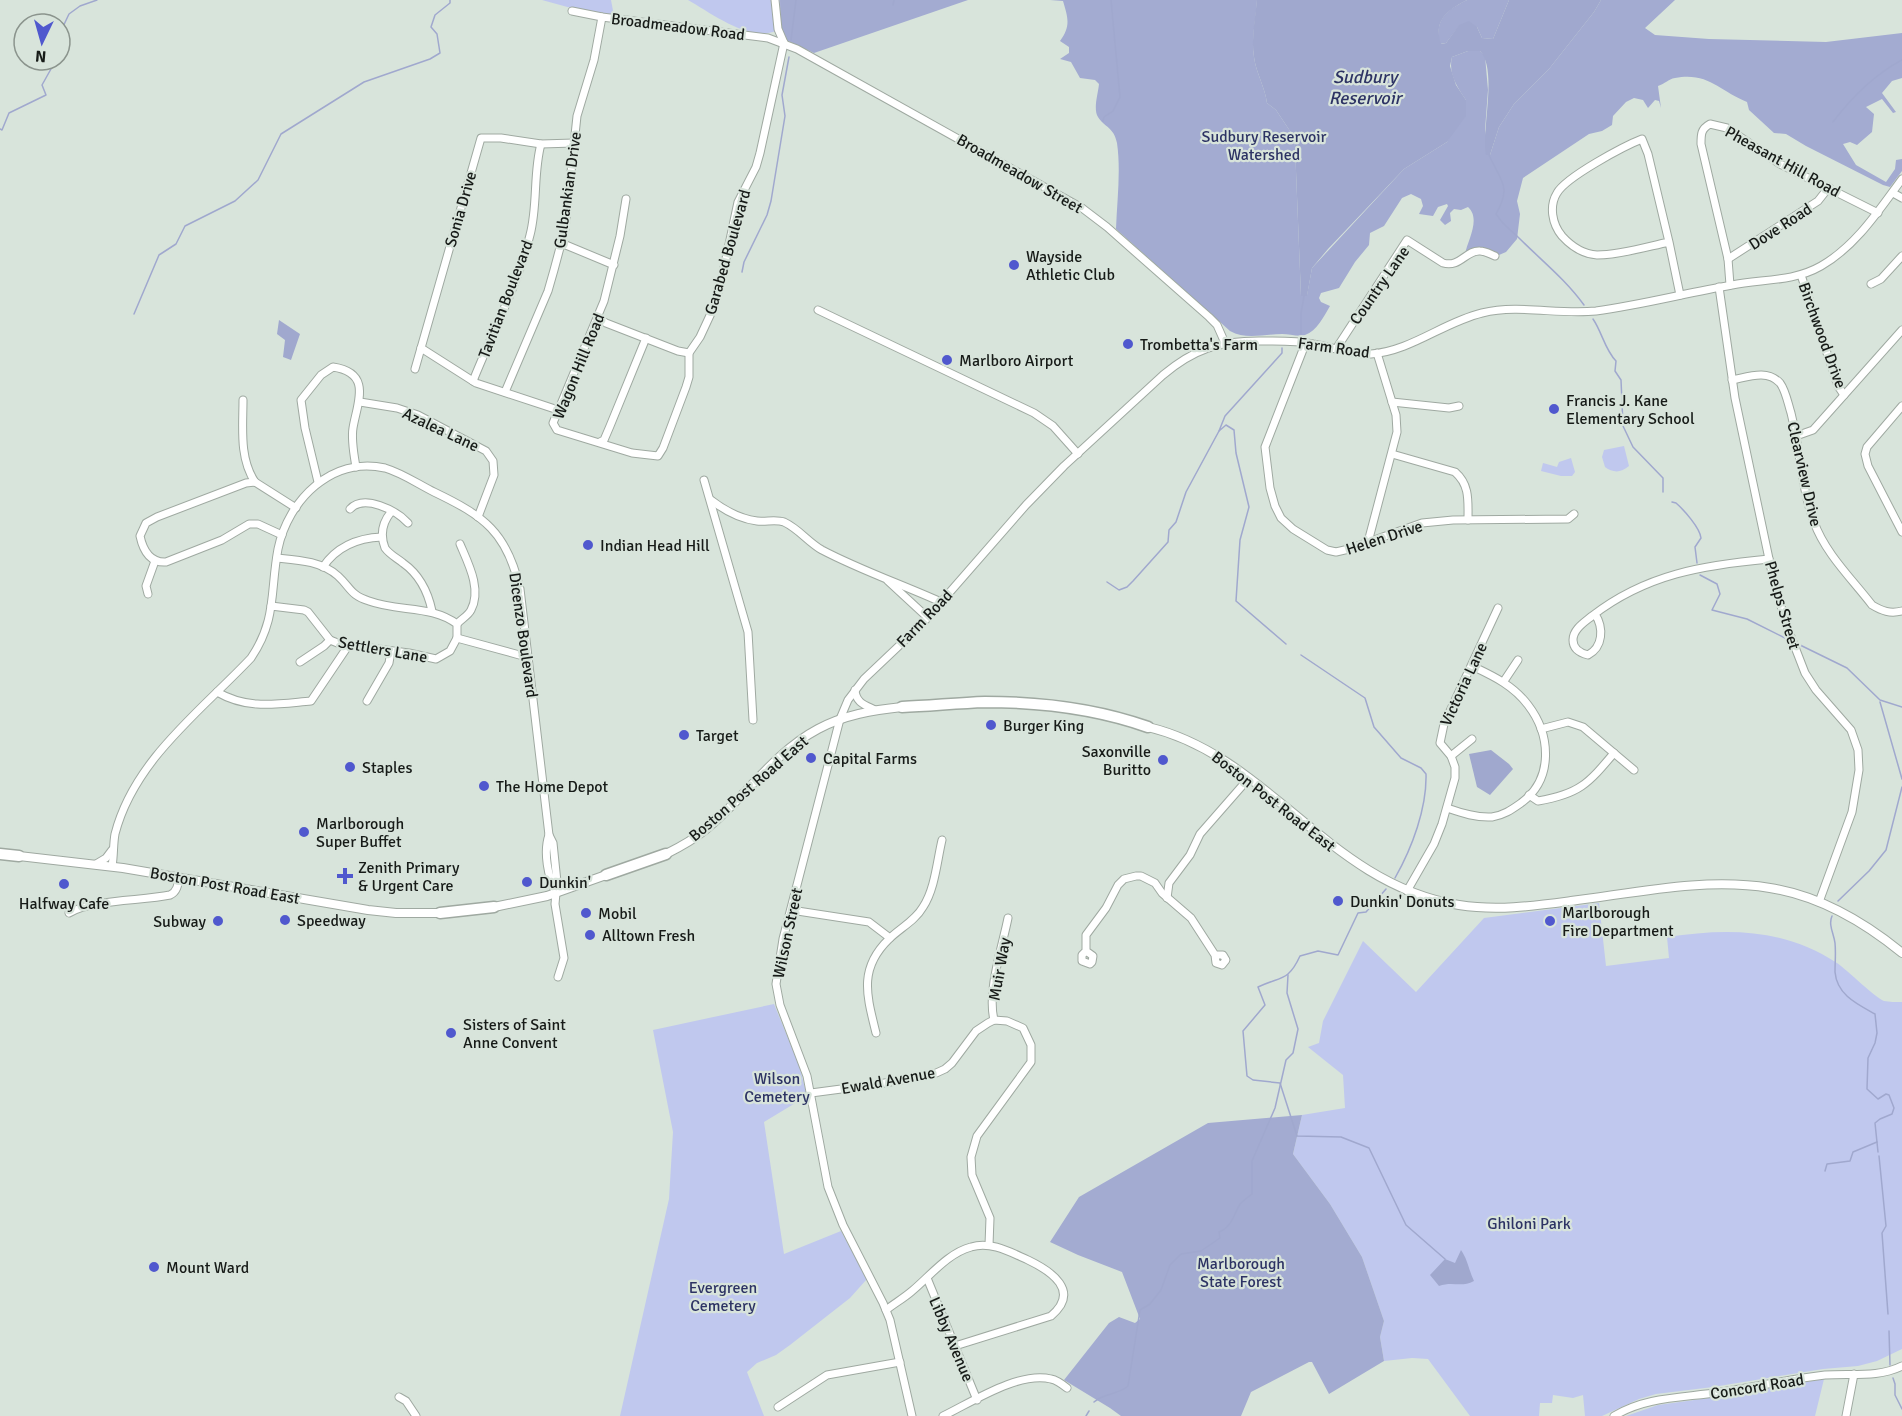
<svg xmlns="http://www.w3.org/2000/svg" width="1902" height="1416" viewBox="0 0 1902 1416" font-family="Signika,sans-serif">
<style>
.green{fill:#c0c8ee}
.forest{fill:#a3abd1}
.water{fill:#a0a8ce}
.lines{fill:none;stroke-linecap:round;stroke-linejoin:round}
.stream{stroke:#a0a8ce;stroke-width:1.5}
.minor-casing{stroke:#9fa9a1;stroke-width:9}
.major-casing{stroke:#9fa9a1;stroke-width:10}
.highway-casing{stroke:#9fa9a1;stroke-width:13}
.minor{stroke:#fff;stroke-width:7}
.major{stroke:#fff;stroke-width:8}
.highway{stroke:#fff;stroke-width:10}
.poi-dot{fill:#5058ce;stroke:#d8e4db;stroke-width:2}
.labels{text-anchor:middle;stroke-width:4.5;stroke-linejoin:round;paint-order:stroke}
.street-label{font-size:16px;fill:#171b18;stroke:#d8e4db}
.park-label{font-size:16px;fill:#2d3364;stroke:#d8e4db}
.poi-label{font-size:16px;fill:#171b18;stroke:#d8e4db;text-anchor:start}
.water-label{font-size:18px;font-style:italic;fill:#2d3364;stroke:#d8e4db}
</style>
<rect width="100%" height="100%" fill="#d8e4db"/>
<g class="green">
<path d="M542,0H611L614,16L571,8Z"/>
<path d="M688,0H961L776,31C749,42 711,13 688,0Z"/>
<path d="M1624,446L1629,466C1621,473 1613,473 1605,467L1602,457L1604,450Z"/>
<path d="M1571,458L1575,472L1572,476H1561L1541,471L1543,463L1557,467L1559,462Z"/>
<path d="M1599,903L1606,966L1669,958L1667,937C1728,928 1783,928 1837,963C1847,970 1877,999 1884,1001C1889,1002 1896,1002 1902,1002V1349L1877,1361L1858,1366L1823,1369L1713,1387L1656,1394L1639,1399L1602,1416H1585L1583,1395L1573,1398L1553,1395L1552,1403H1540L1539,1416H1470L1428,1359L1412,1358L1384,1361L1380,1337L1384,1321L1362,1257L1330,1204L1293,1154L1302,1115L1345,1108L1343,1075L1308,1047L1319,1043L1323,1021L1363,941L1416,992L1484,918Z"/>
<path d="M774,1004L799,1065L807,1096L764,1122L784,1254L841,1231L867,1279L850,1298L790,1345L776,1355L757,1363L747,1372L764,1416H620L669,1199L673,1132L653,1030Z"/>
<path d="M1824,1379L1815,1416H1626L1658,1405L1716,1397Z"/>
</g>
<g class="forest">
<path d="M780,0H968L814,53L786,40L781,30Z"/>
<path d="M1050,0H1257C1256,20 1251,38 1254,57C1256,73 1265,87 1267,103L1276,110L1292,134L1295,146L1301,296L1307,295L1312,268L1404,169L1447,142L1466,100C1457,87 1448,73 1452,57L1468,51H1480L1485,56L1488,90L1485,130L1490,155L1499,127L1514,104L1549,69L1594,12L1601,0H1675L1645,28L1655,35L1709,39L1826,42L1902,33V78L1892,81L1882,93L1896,112L1893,113L1882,99L1866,107L1874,114L1872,132L1857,145L1850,142L1843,144L1856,165L1886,182L1895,169L1896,160L1902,159V171L1890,187L1883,185L1806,146L1786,134L1774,133L1749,110L1747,102C1719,91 1709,72 1675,78C1668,79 1665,84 1658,86L1661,108L1659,101L1655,100L1648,108L1643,100L1634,98L1626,102L1613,116L1612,125L1602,131L1589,134L1523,178L1517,201L1520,214L1517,239L1506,252L1499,255L1485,250L1465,254C1468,239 1481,219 1468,207L1461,210L1454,209L1450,213L1451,221L1445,225L1440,220L1448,206L1447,204L1438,207L1433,216L1419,214L1423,206L1421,199L1411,194L1402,198L1384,226L1370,233L1369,245L1355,262L1339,288L1321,293L1319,298L1321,302L1330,306C1324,316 1317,331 1305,335C1299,337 1289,334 1282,334C1264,334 1246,340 1230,331L1116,229C1117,201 1121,171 1117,143C1114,127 1104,127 1098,117C1093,109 1098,94 1099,84L1095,80L1080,78L1071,62L1060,59L1069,53V47L1060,41C1071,26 1068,18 1063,1Z"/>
<path d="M1467,0H1509L1493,39L1482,38L1477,27L1459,26L1446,43L1440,44C1434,19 1447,10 1467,0Z"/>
<path d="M1302,1115L1293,1154L1330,1204L1362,1257L1384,1321L1380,1337L1384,1361L1329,1394L1312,1362H1309L1251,1392L1241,1416H1121L1110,1408L1064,1380L1109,1323L1119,1317L1135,1323L1140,1319L1122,1272L1078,1255L1050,1242L1079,1197L1208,1123Z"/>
</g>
<g class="water">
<path d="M1257,0H1467C1448,10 1433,20 1441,44L1446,43L1459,25L1469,21L1477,27L1482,38L1493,39L1509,0H1601L1594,12L1549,69L1514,104L1499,127L1490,155H1486C1481,130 1498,70 1480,51H1468L1452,57L1450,66L1456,85L1466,100V116L1447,142L1404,169L1328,249L1312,268L1307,296H1301L1295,146L1292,134L1276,110L1267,103C1265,87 1256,73 1254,57C1251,39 1255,19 1257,0Z"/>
<path d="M279,320L300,334L291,360L283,357L285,340L277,334Z"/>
<path d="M1491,750L1509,764L1513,769L1490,795L1477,787L1469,754Z"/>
<path d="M1461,1250C1468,1260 1469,1271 1474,1281C1461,1288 1453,1281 1439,1286L1430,1275L1445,1259L1455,1263Z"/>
</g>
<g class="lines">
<g class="stream">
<path d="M893,5L894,0"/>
<path d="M60,33L69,14L80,6L97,0"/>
<path d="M791,40L796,0"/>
<path d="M60,50V53"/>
<path d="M1103,121L1104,117L1113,111L1120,97L1111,0"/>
<path d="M1833,122C1852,97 1874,75 1902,60"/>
<path d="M0,129L2,130L9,113L46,95L42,85L56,60"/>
<path d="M1489,155C1501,182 1512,186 1496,214C1505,228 1509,228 1519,238C1542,261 1565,279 1584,305"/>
<path d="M742,272L744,262L767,215L771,201L785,116L782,95L789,57"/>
<path d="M134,314L159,255L176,244L185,226L235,201L258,180L281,134L364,82L430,59L440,53L437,34L431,27L435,15L450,3V0"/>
<path d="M1593,319C1602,332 1605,350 1616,361L1615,371L1621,380L1623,426L1633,447L1663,478V492"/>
<path d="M1301,334V313L1304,296"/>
<path d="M1282,348V353L1225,416L1219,431L1226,425L1234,430L1236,453L1249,507L1240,540L1236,601L1286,644"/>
<path d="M1672,502L1676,503C1684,510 1700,528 1701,538L1695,547L1697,563"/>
<path d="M1700,575L1717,584L1720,594L1712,610L1747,619L1785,638"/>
<path d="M1107,582L1119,590L1127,587L1133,581L1168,542L1169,530L1176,522L1186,492L1219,431"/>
<path d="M1798,644L1847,668L1880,700L1902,707"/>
<path d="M1301,655L1365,698L1374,727L1401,758L1421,768L1426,774C1427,808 1412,848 1395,878"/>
<path d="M1880,702L1902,779"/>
<path d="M1386,889L1366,912L1358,913L1338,955L1318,951L1300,956C1288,982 1281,976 1258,987L1265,1005L1243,1031L1247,1076L1253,1080L1280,1083L1297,1136L1341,1137L1369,1148L1406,1225L1445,1259"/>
<path d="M1838,901L1869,871L1886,850L1902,787"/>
<path d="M1832,916C1828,925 1834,934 1835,943C1836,953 1835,962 1835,972C1837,995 1857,1004 1875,1014L1877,1033L1875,1043L1868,1058L1867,1089L1878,1099L1886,1094L1889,1095L1894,1108L1892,1114L1880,1119L1875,1123L1878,1152"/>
<path d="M1879,1156L1886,1226L1882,1233L1888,1314"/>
<path d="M1825,1171L1827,1164L1850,1161L1853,1152L1877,1142"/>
<path d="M1889,1331L1890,1365"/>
<path d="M1893,1378L1895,1384V1395L1902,1409"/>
<path d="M1094,1402C1104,1393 1118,1395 1128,1386L1140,1310L1150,1304L1161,1290L1170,1265L1181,1254L1201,1251L1220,1238L1219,1232C1232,1227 1234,1214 1240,1204C1243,1201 1248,1197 1252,1194V1161L1275,1108L1286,1060L1293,1053L1298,1029L1287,993L1288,975"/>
<path d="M1086,1416L1089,1411"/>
</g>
<g class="minor-casing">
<g id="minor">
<path d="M775,0L778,29L784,43"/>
<path d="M572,11L602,17L768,38L797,49L1082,208L1107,227L1209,317L1217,325L1225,343"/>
<path d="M1893,193L1902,198"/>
<path d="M626,199L620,236L604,301L553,423L557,430L632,453L658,456L663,448L686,387L689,377V353L700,337L713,309L721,282L738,202L756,167L760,153L784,43"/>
<path d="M1669,242L1648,154L1642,139C1624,146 1566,177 1557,193C1549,206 1552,224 1562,236C1571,246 1583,254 1597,255C1620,255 1646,247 1669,242L1680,295"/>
<path d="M561,243L614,265"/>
<path d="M1728,259L1818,201L1829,187"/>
<path d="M1801,275L1838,386L1844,395"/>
<path d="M1871,284L1881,279L1902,256"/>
<path d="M1730,285L1728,259L1701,144C1701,134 1701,129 1710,124L1727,128L1780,164L1878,213"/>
<path d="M1719,287L1735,398L1772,573L1786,624L1805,673L1816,690L1851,730L1858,750L1859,770L1852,812L1819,902"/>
<path d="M818,310L1034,413L1053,426L1078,454"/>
<path d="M598,318L606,323L678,351L689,353"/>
<path d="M1306,342L1265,447L1270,488L1275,506L1281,518L1293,529L1327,550L1336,552L1349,549L1422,523L1453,520L1568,519L1574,514"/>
<path d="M421,348L476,383L558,410"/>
<path d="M1336,349L1407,240L1443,263C1460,268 1466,250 1480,251C1485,251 1490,254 1495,256"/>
<path d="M415,369L481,138H501L541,144L574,143"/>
<path d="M1732,380C1748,377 1767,369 1780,383C1786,391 1788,404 1791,413C1800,449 1801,487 1814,522C1825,553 1852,579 1872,605C1882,611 1890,614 1902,611"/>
<path d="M473,381C492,333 518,285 530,235C538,205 533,173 541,144"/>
<path d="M505,392L548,291L554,270L565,229L577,116L594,60L602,17"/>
<path d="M243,400C243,427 239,458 255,482"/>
<path d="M360,402L397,408L418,415L486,451L493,461L494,475L478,517"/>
<path d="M1392,402L1449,408L1459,406"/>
<path d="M1902,406L1867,447L1865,454L1868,466L1902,532"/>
<path d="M1796,436L1813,430L1902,330"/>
<path d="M600,442L604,440L610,426L646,338"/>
<path d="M1392,454L1455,472C1470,485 1468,501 1468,520"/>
<path d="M704,480L748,632L753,720"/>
<path d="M318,482L305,428L301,400L321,375L333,367C373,373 357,403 353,428C351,440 354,455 356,467"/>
<path d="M711,500C724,510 741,519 757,521C766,522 776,519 784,522C799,529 808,542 822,550C860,570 901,584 941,602"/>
<path d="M350,509C364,494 396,510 408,523"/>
<path d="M391,512C382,523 380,535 385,548C390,555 397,558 403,563C420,575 428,592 432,611"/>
<path d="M282,535L258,524H249L222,540L166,562C150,563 143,550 140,536L146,523L157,517L246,483L255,482L296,508"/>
<path d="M1368,542L1397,432L1396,415L1377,353"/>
<path d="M277,558C298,560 321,561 338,576C351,588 350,595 369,601C399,612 432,605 457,624V638"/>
<path d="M323,567C337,546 357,538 382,537"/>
<path d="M888,581L927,617"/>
<path d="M148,594L146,586L155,561"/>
<path d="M271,606L304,610L308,612L330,640L340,644L409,653L436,659L450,651L457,638L523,656L528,663"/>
<path d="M1595,614C1604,628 1603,647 1588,655C1580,653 1573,649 1573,640C1573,629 1585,622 1592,616C1646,574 1704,565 1769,559"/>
<path d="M457,624C461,619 468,616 471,610C482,589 468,563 460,544"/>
<path d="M300,662L324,646L330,640"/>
<path d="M1504,681L1518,660"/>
<path d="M855,690C856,703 865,705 875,710"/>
<path d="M217,692C248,710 277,704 311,701L348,646"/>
<path d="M367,701L389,663L391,651"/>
<path d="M1541,729L1568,722L1583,727L1634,770"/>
<path d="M1451,756L1472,739"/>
<path d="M1529,795L1538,801C1579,794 1588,784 1614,753"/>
<path d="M1447,808C1462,813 1477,818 1492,817C1504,815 1511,810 1521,803C1554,779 1551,735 1528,705C1513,685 1493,676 1472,666"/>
<path d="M549,835L553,843L557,882L555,904L564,958L558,977"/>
<path d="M96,864L106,858L112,850"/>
<path d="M112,866C114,855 113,845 115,834C134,760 201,711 251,658C277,620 270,591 278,549C288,500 332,456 385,468C402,473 418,484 434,492C484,516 507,532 520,589L549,835C543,852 548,877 556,893"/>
<path d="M1407,891L1434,844L1442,824L1455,778V767L1451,756L1440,743L1444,724L1498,608"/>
<path d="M1167,898L1169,883L1190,855L1200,834L1249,778"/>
<path d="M791,910L869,922L890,938"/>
<path d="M69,913C93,899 142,901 170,895C177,892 178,885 179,877"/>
<path d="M1086,951L1093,956L1092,962L1090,964L1082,961V955L1086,951V935L1106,908L1118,885L1124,879L1136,876H1141L1155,883L1162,893L1191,918L1215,955L1216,963L1222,965L1226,960L1223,955H1215"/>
<path d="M994,1020C987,991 1002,948 1008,918"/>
<path d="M876,1033C867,996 858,969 889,939C900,928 915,921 923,907C935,889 937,861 942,840"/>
<path d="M811,1093L879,1084L934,1074L945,1069L952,1063L976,1031L988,1023L994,1020L1007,1021L1023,1028L1031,1045V1062L977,1136L971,1157L972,1175L990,1218L989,1245"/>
<path d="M927,1278L977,1400"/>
<path d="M886,1310C895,1303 904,1298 912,1291C930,1276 948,1253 971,1247C991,1241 1010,1252 1028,1260C1051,1271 1081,1291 1051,1316L955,1346"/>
<path d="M399,1397L406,1401L416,1416"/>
<path d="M778,1407L827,1375L900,1362"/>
<path d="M912,1416L890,1320L883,1303L843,1225L828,1187L807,1076L780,1005L776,984L783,939L840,719L848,700L864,679L922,624L1026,505L1064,466L1163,375C1194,349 1219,341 1259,341C1277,341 1295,340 1313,344C1333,347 1351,355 1371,354C1411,351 1444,322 1482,313C1520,304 1558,315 1596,311C1641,305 1686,293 1732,285C1762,279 1793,282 1821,266C1856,246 1879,210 1902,179"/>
<path d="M943,1416C972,1402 1019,1371 1051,1379C1057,1380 1062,1384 1067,1388"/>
<path d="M1614,1416C1647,1396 1684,1398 1721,1392C1755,1387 1790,1379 1825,1375C1851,1373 1878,1378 1902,1366"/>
<path d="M1846,1416L1854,1374"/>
</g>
</g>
<g class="major-casing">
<g id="major">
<path d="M1148,727C1270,756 1328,884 1459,905C1497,911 1533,906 1571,901C1635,893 1705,877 1770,888C1820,896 1863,921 1902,953"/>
<path d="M666,854C680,847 693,840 705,830C744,799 773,753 818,729C844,715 873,710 902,707"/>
<path d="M19,856L123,868L368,910L396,913H440"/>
<path d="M494,907L547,896L606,875"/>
</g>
</g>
<g class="highway-casing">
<g id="highway">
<path d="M902,707C929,706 957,703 985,702C1038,702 1097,709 1148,727"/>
<path d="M0,854L19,856"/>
<path d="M606,875L666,854"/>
<path d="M440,913L494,907"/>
</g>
</g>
<use href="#minor" class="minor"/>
<use href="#major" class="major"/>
<use href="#highway" class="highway"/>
</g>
<g class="poi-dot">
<circle cx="1014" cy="265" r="6"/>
<circle cx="1128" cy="344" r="6"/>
<circle cx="947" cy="360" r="6"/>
<circle cx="1554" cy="409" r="6"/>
<circle cx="588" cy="545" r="6"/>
<circle cx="991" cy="725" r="6"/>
<circle cx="684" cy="735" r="6"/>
<circle cx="811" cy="758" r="6"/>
<circle cx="1163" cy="760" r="6"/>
<circle cx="350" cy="767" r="6"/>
<circle cx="484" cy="786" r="6"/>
<circle cx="304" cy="832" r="6"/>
<path d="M342 867h6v6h6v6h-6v6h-6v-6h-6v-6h6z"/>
<circle cx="527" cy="882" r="6"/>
<circle cx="64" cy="884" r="6"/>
<circle cx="1338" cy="901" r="6"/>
<circle cx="586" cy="913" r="6"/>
<circle cx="285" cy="920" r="6"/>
<circle cx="218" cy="921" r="6"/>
<circle cx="1550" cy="921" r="6"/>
<circle cx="590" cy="935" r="6"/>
<circle cx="451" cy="1033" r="6"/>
<circle cx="154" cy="1267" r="6"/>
</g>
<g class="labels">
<g class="street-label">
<text transform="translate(678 26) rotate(7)" y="6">Broadmeadow Road</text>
<text transform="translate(1783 161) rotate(29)" y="6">Pheasant Hill Road</text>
<text transform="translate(1020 173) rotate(30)" y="6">Broadmeadow Street</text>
<text transform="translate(567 190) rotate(-82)" y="6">Gulbankian Drive</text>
<text transform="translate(460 209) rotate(-74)" y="6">Sonia Drive</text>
<text transform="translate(1780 226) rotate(-33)" y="6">Dove Road</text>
<text transform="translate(727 252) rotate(-74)" y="6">Garabed Boulevard</text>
<text transform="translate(1379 285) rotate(-55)" y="6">Country Lane</text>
<text transform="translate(505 299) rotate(-69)" y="6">Tavitian Boulevard</text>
<text transform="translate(1823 335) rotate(70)" y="6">Birchwood Drive</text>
<text transform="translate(1334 347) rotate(8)" y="6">Farm Road</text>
<text transform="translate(578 366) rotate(-68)" y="6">Wagon Hill Road</text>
<text transform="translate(441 429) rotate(25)" y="6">Azalea Lane</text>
<text transform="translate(1805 474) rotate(77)" y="6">Clearview Drive</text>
<text transform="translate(1384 537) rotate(-18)" y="6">Helen Drive</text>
<text transform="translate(1783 605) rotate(74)" y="6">Phelps Street</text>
<text transform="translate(924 618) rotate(-46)" y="6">Farm Road</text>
<text transform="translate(524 635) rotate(82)" y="6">Dicenzo Boulevard</text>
<text transform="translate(383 649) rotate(10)" y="6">Settlers Lane</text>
<text transform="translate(1463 684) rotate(-65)" y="6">Victoria Lane</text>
<text transform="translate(748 788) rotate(-41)" y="6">Boston Post Road East</text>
<text transform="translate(1274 801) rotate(38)" y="6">Boston Post Road East</text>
<text transform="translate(225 885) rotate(10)" y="6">Boston Post Road East</text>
<text transform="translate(787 933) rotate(-78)" y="6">Wilson Street</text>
<text transform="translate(999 969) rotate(-80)" y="6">Muir Way</text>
<text transform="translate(888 1080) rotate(-10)" y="6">Ewald Avenue</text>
<text transform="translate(952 1339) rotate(67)" y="6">Libby Avenue</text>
<text transform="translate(1757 1386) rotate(-9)" y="6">Concord Road</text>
</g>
<g class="park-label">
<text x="1264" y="142">Sudbury Reservoir<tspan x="1264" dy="18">Watershed</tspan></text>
<text x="777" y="1084">Wilson<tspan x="777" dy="18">Cemetery</tspan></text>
<text x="1529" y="1229">Ghiloni Park</text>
<text x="1241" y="1269">Marlborough<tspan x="1241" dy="18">State Forest</tspan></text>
<text x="723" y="1293">Evergreen<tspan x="723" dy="18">Cemetery</tspan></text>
</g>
<g class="poi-label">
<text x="1026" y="262">Wayside<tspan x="1026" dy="18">Athletic Club</tspan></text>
<text x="1140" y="350">Trombetta's Farm</text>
<text x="959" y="366">Marlboro Airport</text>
<text x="1566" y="406">Francis J. Kane<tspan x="1566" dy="18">Elementary School</tspan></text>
<text x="600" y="551">Indian Head Hill</text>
<text x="1003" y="731">Burger King</text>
<text x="696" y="741">Target</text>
<text x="1151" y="757" text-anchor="end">Saxonville<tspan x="1151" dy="18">Buritto</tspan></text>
<text x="823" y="764">Capital Farms</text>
<text x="362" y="773">Staples</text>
<text x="496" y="792">The Home Depot</text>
<text x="316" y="829">Marlborough<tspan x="316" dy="18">Super Buffet</tspan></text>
<text x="358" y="873">Zenith Primary<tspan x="358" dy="18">&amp; Urgent Care</tspan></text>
<text x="539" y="888">Dunkin'</text>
<text x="1350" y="907">Dunkin' Donuts</text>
<text x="64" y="909" text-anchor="middle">Halfway Cafe</text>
<text x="1562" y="918">Marlborough<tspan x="1562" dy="18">Fire Department</tspan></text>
<text x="598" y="919">Mobil</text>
<text x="297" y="926">Speedway</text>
<text x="206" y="927" text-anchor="end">Subway</text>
<text x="602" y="941">Alltown Fresh</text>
<text x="463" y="1030">Sisters of Saint<tspan x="463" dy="18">Anne Convent</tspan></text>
<text x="166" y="1273">Mount Ward</text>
</g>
<g class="water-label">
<text x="1365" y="83">Sudbury<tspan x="1365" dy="21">Reservoir</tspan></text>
</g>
</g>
<g transform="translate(42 42) rotate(185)"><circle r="28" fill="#d8e4db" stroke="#8b948d" stroke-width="1.5"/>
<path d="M0-4.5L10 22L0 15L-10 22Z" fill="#5058ce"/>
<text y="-9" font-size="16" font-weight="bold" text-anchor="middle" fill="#171b18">N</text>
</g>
</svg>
